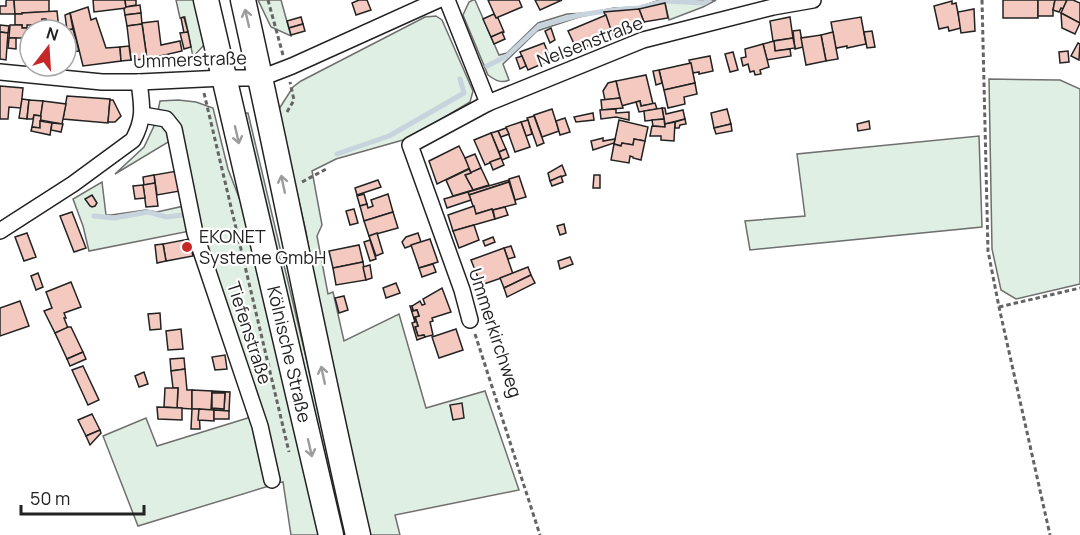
<svg xmlns="http://www.w3.org/2000/svg" width="1080" height="535" viewBox="0 0 1080 535" font-family="Manrope,sans-serif">
<style>
.green{fill:#e0efe3;stroke:#6f6f6f;stroke-width:1.5}
.lines{fill:none;stroke-linecap:round;stroke-linejoin:round}
.stream{stroke:#c7d3dd;stroke-width:5}
.building{fill:#f3c9c0;stroke:#222;stroke-width:1.5}
.minor-casing{stroke:#222;stroke-width:18}
.primary-casing{stroke:#222;stroke-width:27}
.path{stroke:#646464;stroke-width:3;stroke-dasharray:4.5 3;stroke-linecap:butt}
.minor{stroke:#fff;stroke-width:15}
.primary{stroke:#fff;stroke-width:24}
.oneway{stroke:#9c9c9c}
.poi-dot{fill:#c62828;stroke:#fff;stroke-width:2}
.labels{text-anchor:middle;stroke-width:4.5;stroke-linejoin:round;paint-order:stroke}
.street-label{font-size:18px;fill:#222;stroke:#fff}
.poi-label{font-size:18px;fill:#222;stroke:#fff;text-anchor:start}
</style>
<rect width="100%" height="100%" fill="#fff"/>
<g class="green">
<path d="M176,0H197L202,22L204,45L193,57L185,17L180,18Z"/>
<path d="M258,0H281L291,36L271,27Z"/>
<path d="M473,0H475L499,55L507,53L538,23L567,14L588,13L614,8L639,7L660,0H716L703,7L669,20L665,3L639,8L614,10L579,17L537,31L503,64L509,80C501,84 495,80 488,75L463,15L469,2Z"/>
<path d="M436,16L442,20L473,91L470,102L410,138L336,159L312,171L322,225L317,236L328,294L333,292L344,341L399,314L426,408L485,391L519,490L395,515L400,535H369L325,345L306,232L283,132L279,109L293,87L301,81L425,17Z"/>
<path d="M989,79L1060,80L1080,89V284L1016,299L1001,290L992,249Z"/>
<path d="M178,100L196,102L213,108L228,169L243,208L319,535H291L283,482L278,483L199,228L182,137L158,111L160,101Z"/>
<path d="M243,113H248L348,535H340Z"/>
<path d="M155,124L165,127L170,141L115,174L144,147Z"/>
<path d="M979,136L982,227L750,250L745,221L805,216L797,154Z"/>
<path d="M102,182L106,215H111L146,210L157,212L184,206L190,231L89,251L83,226L73,199Z"/>
<path d="M251,417L269,486L138,526L103,436L146,418L157,446Z"/>
</g>
<g class="lines">
<g class="stream">
<path d="M487,66L507,56L539,26L579,15L614,10L639,8L665,1L704,3L709,0"/>
<path d="M337,154L389,136L464,93L460,79"/>
<path d="M94,216L114,218L148,212L167,217L182,215"/>
</g>
</g>
<g class="building">
<path d="M7,0H14L15,14H0V6H6V1Z"/>
<path d="M14,0H49V12L22,13V14H15Z"/>
<path d="M93,0H125L126,8L94,12Z"/>
<path d="M125,0H136V5L126,7Z"/>
<path d="M359,0H367L371,10L356,15L352,3Z"/>
<path d="M488,0H519L522,7L496,18Z"/>
<path d="M535,0H562L540,10Z"/>
<rect x="1003" y="0" width="35" height="18"/>
<path d="M1038,0H1055L1053,10V16H1038Z"/>
<path d="M1055,0H1067L1063,9L1061,8L1059,12L1053,10Z"/>
<path d="M1067,0H1073L1080,3V23L1061,13Z"/>
<path d="M952,1V4L956,3L961,28L949,31L948,27L939,29L934,6Z"/>
<path d="M665,3L668,18L644,22L639,9Z"/>
<path d="M140,5L141,13L125,15L124,9L126,7Z"/>
<path d="M88,7L91,20L96,18L106,48L120,47L121,61L83,66L70,13Z"/>
<path d="M639,9L644,22L613,36L604,12Z"/>
<path d="M974,9L975,31L961,33L958,12Z"/>
<path d="M57,11L59,30H48L46,19H42V28H35V25H27V28H22V25H15V14H22V13Z"/>
<path d="M70,13L73,29L67,30L65,15Z"/>
<path d="M141,13L142,24L127,26L125,15Z"/>
<path d="M1061,13L1080,23L1075,34L1062,28Z"/>
<path d="M494,14L496,18H498L504,32L491,37L483,19Z"/>
<path d="M606,15L613,36L577,50L568,31Z"/>
<path d="M184,17L188,32L184,33L181,18Z"/>
<path d="M301,17L303,24L289,28L287,21Z"/>
<path d="M790,17L793,38L773,41L770,21Z"/>
<path d="M861,17L866,44L847,48V46L837,48L836,50L831,22Z"/>
<path d="M158,21L161,45L180,41L182,51L147,59L142,23Z"/>
<path d="M142,24L147,59L131,60L127,26Z"/>
<path d="M303,24L305,31L291,35L289,28Z"/>
<path d="M0,25L9,26L8,33L0,32Z"/>
<path d="M10,25H22V28H27V38H9Z"/>
<path d="M551,28L555,40L550,43L545,31Z"/>
<path d="M73,29L79,51L69,52L67,30Z"/>
<path d="M800,30L803,47L795,49L793,31Z"/>
<path d="M872,31L875,47L867,48L864,32Z"/>
<path d="M0,32L8,33L6,60L0,59Z"/>
<path d="M188,32L191,47L184,49L180,33Z"/>
<path d="M502,32L505,39L494,44L491,37Z"/>
<path d="M833,32L838,59L826,61L821,35Z"/>
<path d="M821,35L826,61L806,65L801,38Z"/>
<path d="M9,38H16V49L8,48Z"/>
<path d="M793,38L795,48L775,51L774,41Z"/>
<path d="M774,41L775,51L790,49L791,56L767,60L763,44Z"/>
<path d="M544,43L551,60L528,70L520,52Z"/>
<path d="M1078,43L1080,44L1079,60L1071,56Z"/>
<path d="M763,44L769,67L760,70L761,74L755,75L754,71L750,72L748,64L743,66L741,58L746,57L745,49Z"/>
<path d="M129,46L131,60L121,61L120,47Z"/>
<path d="M1068,51L1069,62L1060,63L1059,52Z"/>
<path d="M733,52L738,70L730,72L725,54Z"/>
<path d="M522,56L526,66L520,69L516,58Z"/>
<path d="M710,56L713,71L699,74V72L693,73L689,60Z"/>
<path d="M691,63L695,83L664,90L659,70Z"/>
<path d="M659,70L662,83L656,85L653,71Z"/>
<path d="M646,75L653,104L641,106L640,101L621,106L616,81Z"/>
<path d="M616,81L620,98L605,100L603,91L608,83Z"/>
<path d="M695,83L697,94L684,97L685,104L668,108L664,90Z"/>
<path d="M0,86L23,88L21,108L9,107L8,119H0Z"/>
<path d="M67,96L110,99L108,123L63,119Z"/>
<path d="M620,98L623,108L602,110L601,100Z"/>
<path d="M22,99L29,100L27,119L19,118Z"/>
<path d="M29,100L43,101L41,116L34,115L33,119H27Z"/>
<path d="M110,100H113L121,116L115,122H108Z"/>
<path d="M43,101L66,104L62,124L40,120Z"/>
<path d="M640,101L641,106L655,103L657,109L639,112L636,102Z"/>
<path d="M662,108H665L666,114L683,110L685,119L665,124Z"/>
<path d="M662,108L664,119L645,121L644,111Z"/>
<path d="M552,109L559,131L542,137L534,115Z"/>
<path d="M616,109V113L629,112V120L616,117L601,119L600,110Z"/>
<path d="M727,109L731,124L714,128L711,113Z"/>
<path d="M593,113L594,120L576,122L574,117Z"/>
<path d="M34,115L41,116L40,128L32,127Z"/>
<path d="M534,116L544,143L537,146L527,118Z"/>
<path d="M565,118L570,132L560,135L556,121Z"/>
<path d="M664,119L665,127L653,126L652,120Z"/>
<path d="M685,119L686,124L680,125L679,128H675V122Z"/>
<path d="M528,120L532,134L526,136L521,122Z"/>
<path d="M619,120L648,127L645,141L634,139L633,145L622,143L621,146L614,144Z"/>
<path d="M40,121L52,123L50,135L31,131L32,127L40,128Z"/>
<path d="M869,121L870,129L858,131L857,124Z"/>
<path d="M521,122L530,147L515,152L506,127Z"/>
<path d="M675,122L674,141L661,140V136H650L652,126L665,127V124Z"/>
<path d="M52,123L63,124L61,132L51,130Z"/>
<path d="M731,124L732,131L716,134L714,128Z"/>
<path d="M506,128L509,134L501,137L498,131Z"/>
<path d="M498,131L506,149L499,152L491,133Z"/>
<path d="M491,133L501,158L485,165L474,140Z"/>
<path d="M603,138V141L615,139L614,143L593,150L591,141Z"/>
<path d="M634,139L645,141L641,160L633,158V157L630,156L629,163L611,160L614,144L621,146L622,143L633,145Z"/>
<path d="M459,146L470,168L437,184L429,161Z"/>
<path d="M506,149L509,157L502,160L499,152Z"/>
<path d="M475,154L481,168L471,173L465,158Z"/>
<path d="M501,158L504,165L493,170L490,162Z"/>
<path d="M562,165L566,175L550,181L548,173Z"/>
<path d="M481,168L489,185L473,190L465,175Z"/>
<path d="M469,169L471,173L465,175L473,190L453,196L446,180Z"/>
<path d="M177,171L180,191L157,195L154,175Z"/>
<path d="M154,175L155,183L144,185L143,177Z"/>
<path d="M594,175H600V188H593Z"/>
<path d="M519,176L526,197L515,200L509,179Z"/>
<path d="M561,176L563,182L552,186L550,181Z"/>
<path d="M378,180L381,187L357,195L355,188Z"/>
<path d="M509,180V182L469,195L468,192Z"/>
<path d="M509,182L516,204L493,210L492,209L476,214L469,195Z"/>
<path d="M155,183L158,206L146,207L143,185Z"/>
<path d="M143,185L145,198L135,199L133,186Z"/>
<path d="M468,192L471,200L447,208L444,199Z"/>
<path d="M364,194L367,204L360,206L357,196Z"/>
<path d="M388,194L393,212L364,221L360,206L367,204L368,208L373,206L371,200Z"/>
<path d="M92,195L97,203L95,206L92,207L90,206L85,199Z"/>
<path d="M474,206L476,214L492,209L495,219L453,231L448,215Z"/>
<path d="M505,207L508,215L495,219L493,210Z"/>
<path d="M354,209L358,223L350,225L346,211Z"/>
<path d="M72,212L86,248L74,252L60,216Z"/>
<path d="M393,212L398,228L369,236L364,221Z"/>
<path d="M564,224L566,233L560,235L557,226Z"/>
<path d="M474,225L479,240L459,248L453,231Z"/>
<path d="M27,233L36,257L24,261L15,237Z"/>
<path d="M377,233L383,253L376,256L369,236Z"/>
<path d="M418,233L421,242L405,248L402,242L406,237Z"/>
<path d="M493,237L495,242L485,246L483,241Z"/>
<path d="M189,239L193,256L166,261L163,244Z"/>
<path d="M430,239L438,262L419,268L411,245Z"/>
<path d="M370,240L376,259L370,261L364,242Z"/>
<path d="M163,244L166,261L157,263L155,245Z"/>
<path d="M359,245L363,262L333,268L329,251Z"/>
<path d="M511,246L515,257L508,259L504,248Z"/>
<path d="M504,248L513,274L481,285L471,260Z"/>
<path d="M570,257L573,264L560,269L558,261Z"/>
<path d="M363,262L366,280L336,285L333,268Z"/>
<path d="M433,264L436,272L422,277L419,268Z"/>
<path d="M370,265L372,278L366,280L363,267Z"/>
<path d="M528,267L531,275L504,288L500,278Z"/>
<path d="M38,273L43,287L36,290L31,276Z"/>
<path d="M531,275L535,283L507,297L504,288Z"/>
<path d="M71,282L81,307L64,313L66,318H64L68,328L55,333L44,311L52,308L46,292Z"/>
<path d="M396,283L400,293L386,298L383,288Z"/>
<path d="M442,288L451,312L432,318L433,321L430,322L433,335L425,337L424,335L418,336L415,327L418,326L415,317L419,316L417,310L413,311L412,306L420,301L422,305L425,304L423,299Z"/>
<path d="M344,296L348,310L339,313L335,298Z"/>
<path d="M20,301L29,326L0,336V308Z"/>
<path d="M410,306H412L413,311L417,310L419,316L415,317L418,326L415,327L418,336L424,335L425,337L417,340L412,323L415,322Z"/>
<path d="M160,313L161,329L150,330L148,314Z"/>
<path d="M68,327H71L83,352L67,359L55,333Z"/>
<path d="M181,329L183,349L168,350L166,331Z"/>
<path d="M456,329L463,350L439,358L432,337Z"/>
<path d="M83,352L86,359L70,366L67,359Z"/>
<path d="M225,355L227,369L215,370L212,357Z"/>
<path d="M184,358L185,369L171,371L170,359Z"/>
<path d="M83,366L99,400L88,405L72,370Z"/>
<path d="M185,369L187,390H192V409L177,408L178,388H173L171,371Z"/>
<path d="M144,372L148,384L139,387L135,376Z"/>
<path d="M165,388H178L177,408L164,407Z"/>
<path d="M192,390L212,391L211,410L192,409Z"/>
<path d="M212,391L230,392L229,411L211,410L212,408L224,409L225,393H212Z"/>
<path d="M212,393H225L224,409L212,408Z"/>
<path d="M462,403L464,418L453,420L450,405Z"/>
<path d="M157,407L182,408V420L158,419Z"/>
<path d="M192,409H199L200,429H191Z"/>
<path d="M199,409L214,410V421L198,420Z"/>
<path d="M214,410L229,411V419H214Z"/>
<path d="M92,414L100,430L86,436L78,420Z"/>
<path d="M100,430L101,433L90,445L86,436Z"/>
</g>
<g class="lines">
<g class="minor-casing">
<g id="minor">
<path d="M447,0L488,103L643,40L773,7L813,0"/>
<path d="M0,72L102,82H139L224,78H261L292,66L438,0"/>
<path d="M143,115L166,119L174,129L195,233L260,426L272,480"/>
<path d="M0,231L73,184L133,140C145,118 142,106 139,82"/>
<path d="M470,320L462,290L410,145L488,103"/>
</g>
</g>
<g class="primary-casing">
<g id="primary">
<path id="s1" d="M206,0L331,535"/>
<path d="M243,0C283,178 317,357 358,535"/>
</g>
</g>
<g class="path">
<path d="M268,0L283,55"/>
<path d="M982,0L988,251L999,307L1050,535"/>
<path d="M204,93L289,452"/>
<path d="M287,112L294,100L290,82"/>
<path d="M302,182L328,168"/>
<path d="M999,307L1080,288"/>
<path d="M475,334L540,535"/>
</g>
<use href="#minor" class="minor"/>
<use href="#primary" class="primary"/>
</g>
<defs><path id="oneway-shaft" d="M-6 0H5M1.5-3L5.5 0L1.5 3" fill="none" stroke-width="1.6" stroke-linecap="round" stroke-linejoin="round" transform="scale(1.5)"/></defs>
<g class="oneway">
<use href="#oneway-shaft" transform="translate(247 18) rotate(-103)"/>
<use href="#oneway-shaft" transform="translate(237 135) rotate(77)"/>
<use href="#oneway-shaft" transform="translate(283 184) rotate(-102)"/>
<use href="#oneway-shaft" transform="translate(323 375) rotate(-102)"/>
<use href="#oneway-shaft" transform="translate(310 448) rotate(77)"/>
</g>
<circle class="poi-dot" cx="187" cy="247" r="6"/>
<g class="labels">
<g class="street-label">
<text transform="translate(590 42) rotate(-21)" y="6">Nelsenstraße</text>
<text transform="translate(190 60) rotate(-2)" y="6">Ummerstraße</text>
<text transform="translate(249 333) rotate(72)" y="6">Tiefenstraße</text>
<text transform="translate(495 333) rotate(72)" y="6">Ummerkirchweg</text>
<text dy="6" stroke="none"><textPath href="#s1" startOffset="364">Kölnische Straße</textPath></text>
</g>
<g class="poi-label">
<text x="199" y="243">EKONET<tspan x="199" dy="21">Systeme GmbH</tspan></text>
</g>
</g>
<g transform="translate(48 48) rotate(17)"><circle r="28" fill="#ffffff" stroke="#a7a7a7" stroke-width="1.5"/>
<path d="M0-4.5L10 22L0 15L-10 22Z" fill="#c62828"/>
<text y="-9" font-size="16" font-weight="bold" text-anchor="middle" fill="#222222">N</text>
</g>
<path d="M21 505v9h123v-9" fill="none" stroke="#222222" stroke-width="3"/>
<text x="30" y="505" font-size="18" fill="#222222" stroke="#ffffff" stroke-width="4.5" paint-order="stroke">50 m</text>
</svg>
